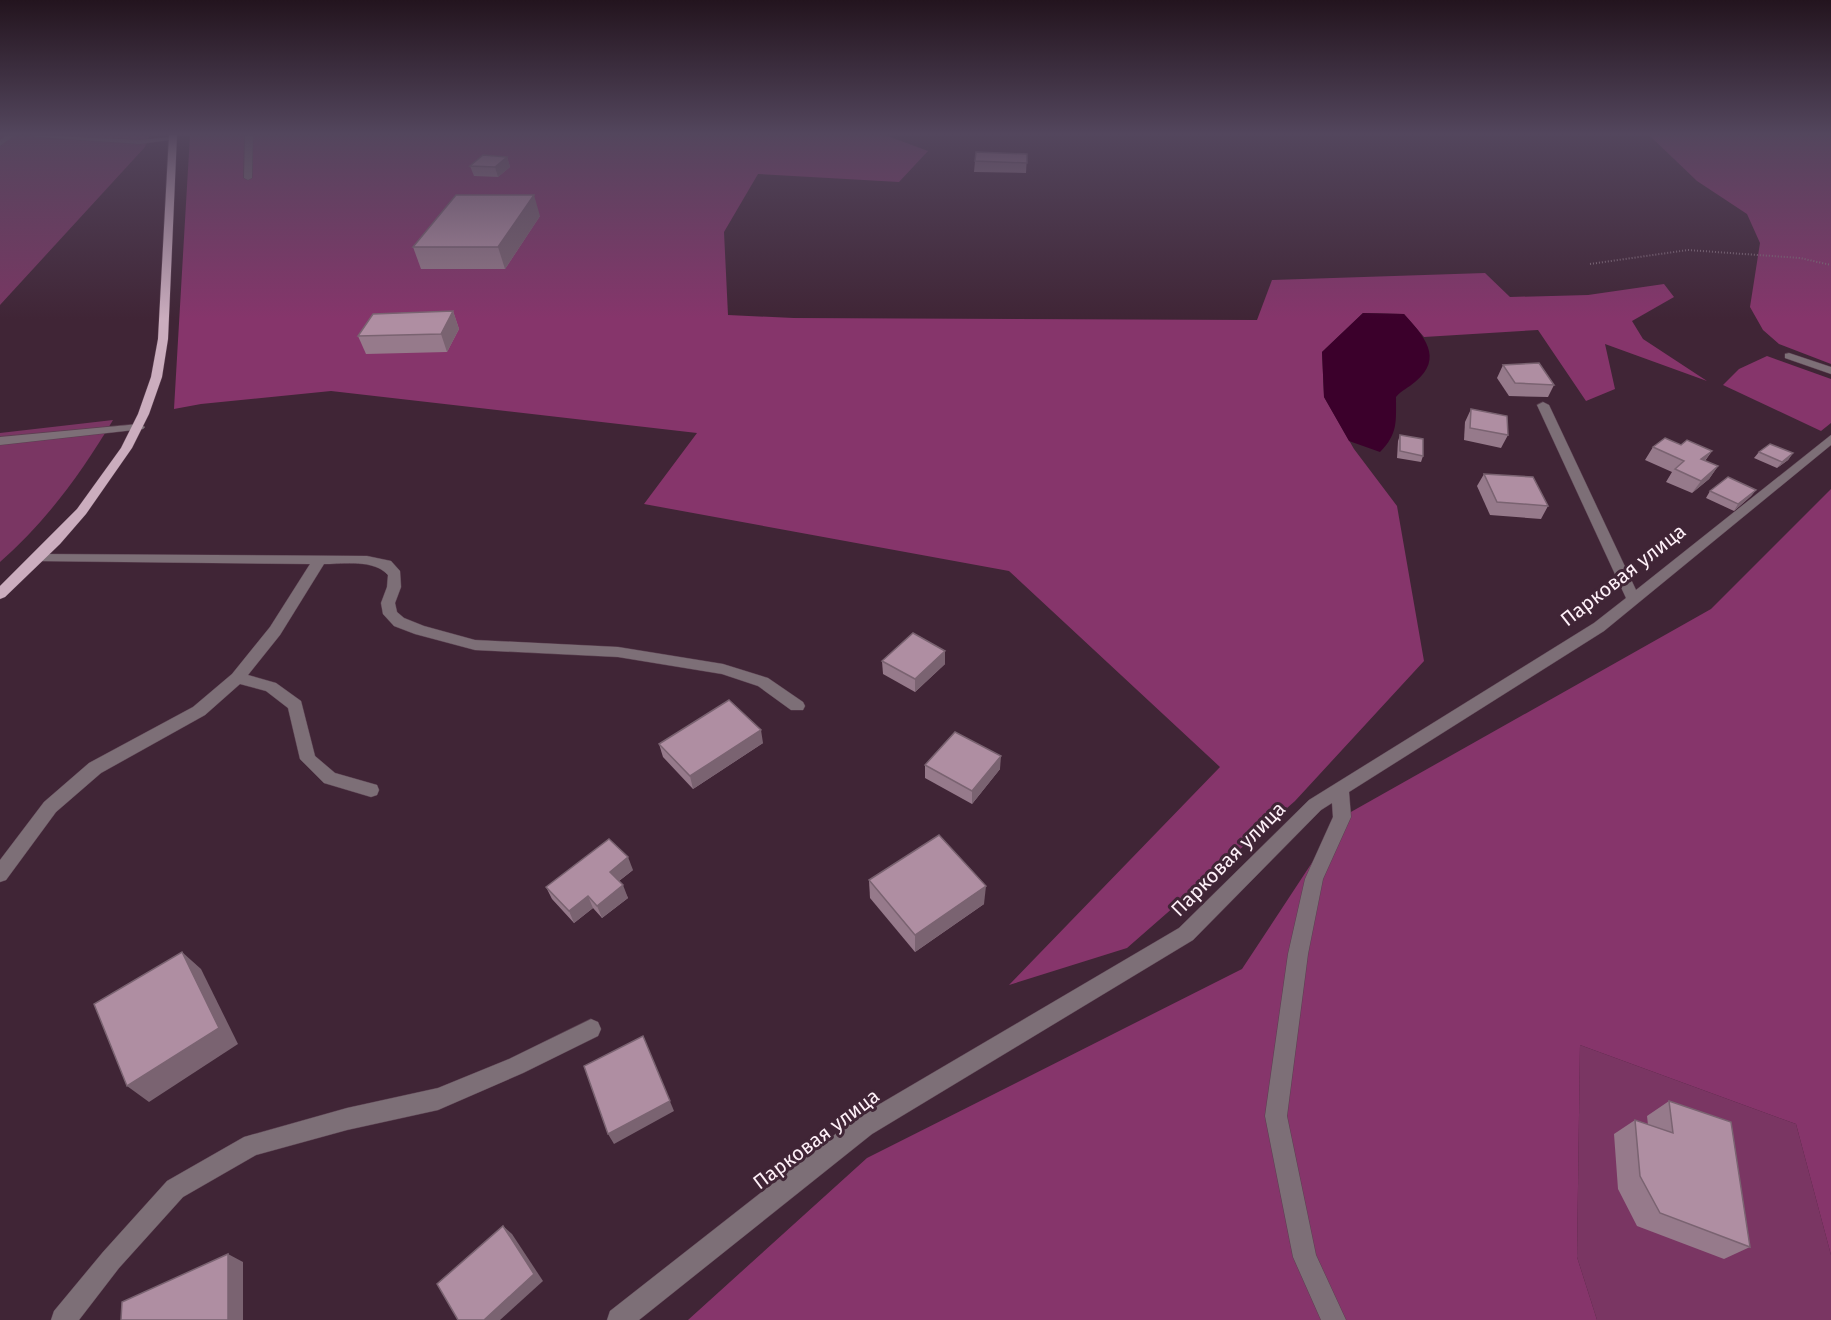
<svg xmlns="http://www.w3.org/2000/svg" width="1831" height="1320" viewBox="0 0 1831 1320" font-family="'Fira Sans',sans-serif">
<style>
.green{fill:#7a3663}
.forest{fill:#86356b}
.water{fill:#3b002b}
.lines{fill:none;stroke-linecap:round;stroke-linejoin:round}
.minor-casing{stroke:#5b4151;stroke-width:1}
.major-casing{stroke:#5b4151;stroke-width:1}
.path{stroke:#836c7a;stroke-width:2;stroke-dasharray:1 2;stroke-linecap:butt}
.minor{fill:#7d6f77;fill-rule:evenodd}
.major{fill:#cbadbe;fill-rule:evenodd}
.wall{fill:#967a8b}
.shaded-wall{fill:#7a6371}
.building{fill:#af8ea2;stroke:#7a6371;stroke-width:1.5}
.labels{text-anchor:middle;stroke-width:6;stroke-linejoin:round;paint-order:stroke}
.near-street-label{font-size:20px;fill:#fef0f8;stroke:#402536}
</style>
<rect width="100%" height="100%" fill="#402536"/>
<g class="green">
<path d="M0,135H150L145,147L0,305Z"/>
<path d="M113,420C82,472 46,522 0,562V433Z"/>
<path d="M1580,1045L1796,1124L1831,1255V1320H1597L1577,1257Z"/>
</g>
<g class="forest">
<path d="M190,135H885L928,151L899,182L758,174L724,232L728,315L794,318L1257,320L1272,280L1485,273L1510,297L1588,295L1664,284L1674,297L1632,321L1643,339L1707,381L1605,344L1615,389L1586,401L1538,330L1424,337L1404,314L1363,313L1322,352L1324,397L1354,449L1397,506L1424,661L1295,801L1127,948L1009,985L1220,767L1009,571L644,504L697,433L331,391L201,404L174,409Z"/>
<path d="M1649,135H1831V364L1779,344L1763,330L1750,307L1760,243L1747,214L1697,181Z"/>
<path d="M1767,356L1831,379V423L1821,431L1723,385L1739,369Z"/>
<path d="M1831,489V1255L1796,1124L1580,1045L1577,1257L1597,1320H688L867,1158L1242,969L1342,817L1711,609Z"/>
</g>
<path class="water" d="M1363,313L1404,314C1423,335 1445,358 1415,382C1408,388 1402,390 1396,397C1396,422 1398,434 1380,452L1349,441L1324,397L1322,352Z"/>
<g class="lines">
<g class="minor-casing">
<g id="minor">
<path d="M7,135H15L0,146V140Z"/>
<path d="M33,135L140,140L172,137L176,139L140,144L37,137Z"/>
<path d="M245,135H253L252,178L248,180L244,178Z"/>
<path d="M1789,353L1831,367V374L1785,358V354Z"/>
<path d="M1543,402L1549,405L1636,590L1831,435V445L1604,631L1349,792L1351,817L1323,879L1308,954L1287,1116L1316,1255L1346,1320H1321L1293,1257L1265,1116L1288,954L1305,879L1333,817L1332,803L1321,810L1193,940L872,1134L639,1320H607L610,1311L856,1118L1179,928L1309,800L1594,623L1626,598L1537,405Z"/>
<path d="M139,424L145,427L143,429L0,445V437Z"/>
<path d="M40,554L367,556L391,561L400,571L401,587L395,603L397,612L404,618L424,626L475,640L618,647L723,664L768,678L803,702L805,706L803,710H791L758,686L722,674L618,657L475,650L415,634L394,626L383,614L381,603L387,587L388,575C374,559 344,564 324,564L280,635L248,675L276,683L301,701L315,756L335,773L377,785L379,790L377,795L371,797L324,783L300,759L288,708L266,691L240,684L205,715L101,773L56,812L6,880L0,882V860L44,802L89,763L193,707L232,674L270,627L310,564L35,561L33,558Z"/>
<path d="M591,1019L598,1022L601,1029L598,1036L523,1073L438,1110L347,1130L256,1155L183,1197L119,1268L79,1320H51L54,1311L103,1252L167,1181L244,1137L347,1108L438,1088L509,1059Z"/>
</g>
</g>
<g class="major-casing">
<path id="major" d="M169,135H177L168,339L162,377L149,414L132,448L86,514L60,544L5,597L0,599V586L77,509L121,448L138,414L151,377L158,339Z"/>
</g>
<path class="path" d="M1590,264L1688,250L1800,258L1831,265"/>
<use href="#minor" class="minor"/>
<use href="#major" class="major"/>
</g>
<g class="wall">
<path d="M1027,154L1026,173L974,172L975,161Z"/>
<path d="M507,157L510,167L498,177L474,176L470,166Z"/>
<path d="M540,216L505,269H421L413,247Z"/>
<path d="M453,311L459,329L447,352L366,354L358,336Z"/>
<path d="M1503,365L1554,385L1548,397L1509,396L1497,378Z"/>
<path d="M1471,409L1508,435L1501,448L1464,440L1465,422Z"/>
<path d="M1400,435L1423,456L1421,462L1397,458L1398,441Z"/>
<path d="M1681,445L1712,451L1705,461L1718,466L1709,479L1692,493L1666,482L1672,472L1645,460L1653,447Z"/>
<path d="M1759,452L1793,453L1788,460L1777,468L1754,458Z"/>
<path d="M1484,474L1548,506L1541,519L1490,515L1477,486Z"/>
<path d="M1756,490L1751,496L1734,511L1706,498L1710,491Z"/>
<path d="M945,651V664L915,692L883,674L882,661Z"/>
<path d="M763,743L693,789L663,757L659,744Z"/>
<path d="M925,765L1000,769L972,804L925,778Z"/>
<path d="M633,870L619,881L628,898L602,918L593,908L574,923L552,899L546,887Z"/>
<path d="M869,880L984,904L915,952L870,898Z"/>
<path d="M1669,1101L1750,1247L1724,1259L1637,1226L1618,1189L1614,1134L1635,1120L1648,1125L1647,1116Z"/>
</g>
<g class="shaded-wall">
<path d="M507,157L510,167L498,177L495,167Z"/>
<path d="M534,195L540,216L505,269L498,247Z"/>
<path d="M453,311L459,329L447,352L441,334Z"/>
<path d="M1712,451L1703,463L1701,459Z"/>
<path d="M1793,453L1788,460L1777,468L1782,462Z"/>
<path d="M1718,466L1709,479L1692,493L1701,481Z"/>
<path d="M1756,490L1751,496L1734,511L1738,504Z"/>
<path d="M945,651V664L915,692V679Z"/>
<path d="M761,730L763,743L693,789L690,776Z"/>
<path d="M1001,756L1000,769L972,804V791Z"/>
<path d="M628,857L633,870L615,884L610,872Z"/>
<path d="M623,885L628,898L602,918L597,906Z"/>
<path d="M986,886L984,904L915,952V935Z"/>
<path d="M588,896L593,908L574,923L569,911Z"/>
<path d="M182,952L201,969L238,1044L149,1102L127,1086Z"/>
<path d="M643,1036L674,1111L614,1144L608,1134Z"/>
<path d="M503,1226L512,1234L543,1281L500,1320H484Z"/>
<path d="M228,1254L243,1262V1320H228Z"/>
</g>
<g class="building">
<path d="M976,152L1027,154V163L975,161Z"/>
<path d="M483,155L507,157L495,167L470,166Z"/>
<path d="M456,195H534L498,247H413Z"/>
<path d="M453,311L441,334L358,336L373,314Z"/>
<path d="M1539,363L1554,385L1515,383L1503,365Z"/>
<path d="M1471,409L1507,416L1508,435L1470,428Z"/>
<path d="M1400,435L1423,439V456L1400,451Z"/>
<path d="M1665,438L1681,445L1687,440L1712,451L1701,459L1718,466L1701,481L1675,469L1684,461L1653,447Z"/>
<path d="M1770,444L1793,453L1782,462L1759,452Z"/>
<path d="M1484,474L1533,477L1548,506L1497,502Z"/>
<path d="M1728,477L1756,490L1738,504L1710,491Z"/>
<path d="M913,633L945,651L915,679L882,661Z"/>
<path d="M729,700L761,730L690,776L659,744Z"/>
<path d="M955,732L1001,756L972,791L925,765Z"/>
<path d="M939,835L986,886L915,935L869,880Z"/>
<path d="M609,839L628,857L610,872L623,885L597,906L588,896L569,911L546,887Z"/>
<path d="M182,952L219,1028L127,1086L94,1004Z"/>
<path d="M643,1036L670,1101L608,1134L584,1066Z"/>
<path d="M1669,1101L1731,1122L1750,1247L1660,1213L1640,1176L1635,1120L1673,1133Z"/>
<path d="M503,1226L534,1274L484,1320H458L437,1284Z"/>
<path d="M228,1254V1320H121L122,1302Z"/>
</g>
<linearGradient id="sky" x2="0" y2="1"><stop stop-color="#23141e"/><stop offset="0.42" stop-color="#53465d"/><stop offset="1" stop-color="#53465d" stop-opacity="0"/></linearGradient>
<rect width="1831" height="319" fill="url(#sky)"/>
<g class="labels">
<g class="near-street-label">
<text transform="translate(1623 575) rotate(-38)" y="7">Парковая улица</text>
<text transform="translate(1228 859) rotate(-45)" y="7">Парковая улица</text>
<text transform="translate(816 1139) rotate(-37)" y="7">Парковая улица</text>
</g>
</g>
</svg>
